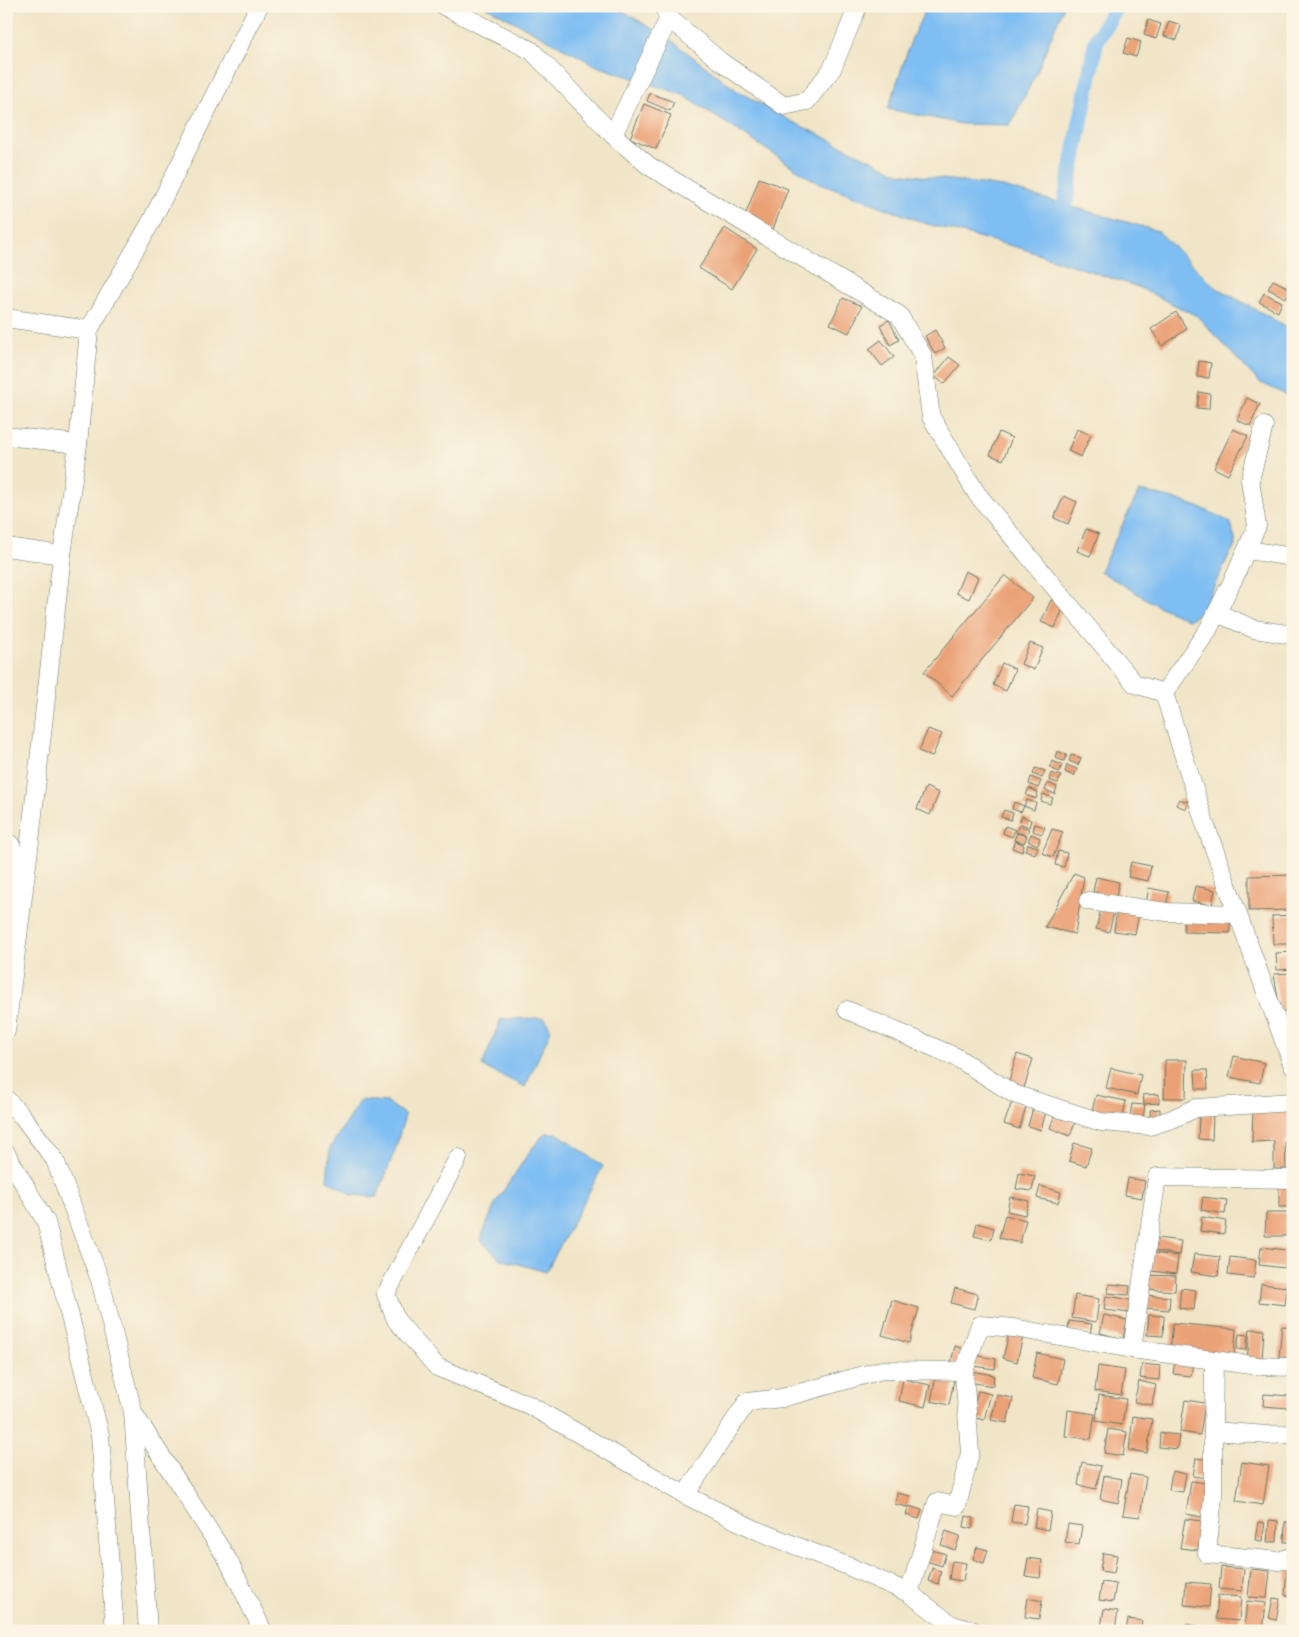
<svg xmlns="http://www.w3.org/2000/svg" width="1299" height="1637" viewBox="0 0 1299 1637" font-family="Kalam,sans-serif">
<style>
.water{fill:#7fbef3;stroke:#4f7e94}
.lines{fill:none;stroke-linecap:round;stroke-linejoin:round}
.canal{stroke:#7fbef3;stroke-width:16}
.building{fill:#eba176}
.street-casing{stroke:#687868;stroke-width:19}
.street{stroke:#fff;stroke-width:18}
</style>
<rect width="100%" height="100%" fill="#fcf5e5"/>
<filter id="ink" filterUnits="userSpaceOnUse"><feTurbulence type="fractalNoise" baseFrequency=".02" numOctaves="2"/><feDisplacementMap in="SourceGraphic" scale="10" xChannelSelector="R" yChannelSelector="G"/><feConvolveMatrix kernelMatrix="1 2 1 2 8 2 1 2 1" color-interpolation-filters="sRGB"/></filter>
<filter id="wash" filterUnits="userSpaceOnUse"><feTurbulence type="fractalNoise" baseFrequency=".0096" numOctaves="4" result="noise"/><feDisplacementMap in="SourceGraphic" scale="20" xChannelSelector="R" yChannelSelector="G"/><feGaussianBlur stdDeviation="1.12" result="paint"/><feColorMatrix in="noise" values="0 0 0 0 0 0 0 0 0 0 0 0 0 0 0 0 0 1.4 0 .05"/><feComposite in="paint" operator="in"/></filter>
<g filter="url(#wash)">
<rect width="100%" height="100%" fill="#f1e5c8"/>
<g class="water">
<path d="M485,6H615L672,41L736,90L785,118L898,173L1003,187L1158,231L1215,287L1293,330V398L1259,382L1197,316L1138,287L1020,248L927,224L813,180L683,95L597,66Z"/>
<path d="M927,6H1064L1036,74L1010,125L962,124L888,109L912,38Z"/>
<path d="M1139,491C1171,497 1203,506 1231,523L1236,544L1228,557L1203,610L1189,620L1158,606L1100,571Z"/>
<path d="M545,1018L551,1030L525,1087L482,1066L501,1019Z"/>
<path d="M360,1100L387,1102L405,1115L395,1150L377,1197L352,1195L327,1180L330,1148Z"/>
<path d="M545,1133H557L603,1166L546,1272L500,1259L480,1240L496,1202L530,1151Z"/>
</g>
<g class="lines">
<path class="canal" d="M1062,219L1096,42L1116,6"/>
</g>
<g id="blocks">
<g class="building">
<path d="M1148,20L1161,24L1156,39L1144,35Z"/>
<path d="M1169,21L1181,25L1177,40L1164,36Z"/>
<path d="M1128,38L1141,42L1136,57L1123,53Z"/>
<path d="M650,93L674,102L670,111L647,101Z"/>
<path d="M644,104L671,115L656,149L630,138Z"/>
<path d="M759,178L788,189L773,229L744,219Z"/>
<path d="M725,228L757,249L732,289L699,268Z"/>
<path d="M1273,280L1291,289L1286,298L1268,289Z"/>
<path d="M1264,293L1282,302L1278,312L1259,302Z"/>
<path d="M843,298L862,306L849,333L830,324Z"/>
<path d="M1176,312L1187,329L1162,346L1151,329Z"/>
<path d="M889,320L899,340L890,345L880,325Z"/>
<path d="M935,330L945,348L935,354L925,336Z"/>
<path d="M881,340L894,357L882,366L869,349Z"/>
<path d="M949,357L960,365L944,384L934,376Z"/>
<path d="M1199,361L1211,363L1209,378L1197,377Z"/>
<path d="M1199,392L1210,394L1209,409L1197,408Z"/>
<path d="M1247,398L1260,404L1250,426L1237,420Z"/>
<path d="M1077,429L1091,435L1081,457L1068,451Z"/>
<path d="M1233,429L1248,436L1228,475L1214,468Z"/>
<path d="M999,432L1012,438L1003,460L990,455Z"/>
<path d="M1064,496L1077,502L1068,524L1054,518Z"/>
<path d="M1086,529L1099,534L1090,556L1077,551Z"/>
<path d="M965,571L978,577L969,599L956,593Z"/>
<path d="M1005,575L1033,598L952,696L924,672Z"/>
<path d="M1051,600L1064,606L1055,628L1041,622Z"/>
<path d="M1030,643L1043,648L1034,670L1021,664Z"/>
<path d="M1002,663L1015,669L1006,691L993,685Z"/>
<path d="M928,729L942,734L932,757L919,751Z"/>
<path d="M1057,751L1067,755L1064,761L1055,758Z"/>
<path d="M1071,755L1081,758L1078,765L1069,761Z"/>
<path d="M1052,761L1062,765L1059,772L1050,768Z"/>
<path d="M1067,765L1077,769L1074,776L1065,772Z"/>
<path d="M1035,768L1045,771L1042,778L1033,774Z"/>
<path d="M1051,773L1061,776L1058,783L1049,780Z"/>
<path d="M1031,777L1041,781L1038,788L1029,784Z"/>
<path d="M1048,783L1057,787L1055,794L1045,790Z"/>
<path d="M926,787L939,793L930,815L917,809Z"/>
<path d="M1029,788L1038,792L1036,799L1026,795Z"/>
<path d="M1043,794L1053,798L1050,804L1041,801Z"/>
<path d="M1179,799L1188,802L1186,809L1176,805Z"/>
<path d="M1027,800L1036,803L1034,810L1024,806Z"/>
<path d="M1014,802L1024,806L1021,812L1012,809Z"/>
<path d="M1004,810L1013,813L1011,820L1001,817Z"/>
<path d="M1022,816L1031,820L1029,827L1019,823Z"/>
<path d="M1035,824L1045,827L1042,834L1033,831Z"/>
<path d="M1019,825L1029,829L1026,835L1016,832Z"/>
<path d="M1005,826L1015,830L1012,837L1003,833Z"/>
<path d="M1052,829L1063,832L1053,857L1042,853Z"/>
<path d="M1017,833L1027,836L1024,843L1014,840Z"/>
<path d="M1031,834L1040,838L1038,845L1028,841Z"/>
<path d="M1015,841L1024,845L1022,852L1012,848Z"/>
<path d="M1028,844L1038,847L1035,854L1025,850Z"/>
<path d="M1058,851L1067,853L1064,867L1055,865Z"/>
<path d="M1131,862L1151,866L1148,881L1128,877Z"/>
<path d="M1074,873L1084,877L1075,934L1045,927Z"/>
<path d="M1293,875V910L1249,911V876Z"/>
<path d="M1096,877L1119,882L1116,897L1093,892Z"/>
<path d="M1195,886L1215,890L1212,905L1192,901Z"/>
<path d="M1149,888L1169,892L1166,907L1146,903Z"/>
<path d="M1101,909L1114,912L1109,932L1096,929Z"/>
<path d="M1117,909L1139,913L1135,934L1114,931Z"/>
<path d="M1293,915V944H1273L1272,916Z"/>
<path d="M1184,919L1230,920V933L1184,932Z"/>
<path d="M1293,952V969L1277,970L1276,953Z"/>
<path d="M1293,973V1010L1280,1011L1274,974Z"/>
<path d="M1017,1054L1033,1059L1024,1088L1008,1084Z"/>
<path d="M1234,1056L1264,1063L1260,1083L1229,1077Z"/>
<path d="M1165,1060H1187L1186,1098H1164Z"/>
<path d="M1111,1068L1141,1075L1137,1095L1106,1088Z"/>
<path d="M1195,1070H1207L1208,1089H1196Z"/>
<path d="M1159,1094V1103L1144,1104L1143,1095Z"/>
<path d="M1096,1095L1126,1101L1122,1121L1091,1115Z"/>
<path d="M1012,1102L1026,1107L1019,1129L1004,1124Z"/>
<path d="M1132,1104L1145,1105L1143,1119L1130,1117Z"/>
<path d="M1253,1107L1293,1108V1141H1285L1286,1169H1274V1141L1252,1142Z"/>
<path d="M1033,1108L1046,1112L1041,1130L1028,1126Z"/>
<path d="M1160,1109V1117L1150,1118V1110Z"/>
<path d="M1055,1114L1075,1123L1070,1136L1050,1128Z"/>
<path d="M1199,1114L1213,1115L1212,1140L1198,1139Z"/>
<path d="M1074,1143L1092,1148L1086,1166L1069,1161Z"/>
<path d="M1019,1173L1035,1176L1032,1191L1016,1189Z"/>
<path d="M1128,1178L1145,1181L1142,1198L1125,1195Z"/>
<rect x="1279" y="1185" width="14" height="22"/>
<path d="M1040,1186L1061,1192L1058,1203L1037,1198Z"/>
<path d="M1010,1197L1029,1201L1025,1215L1007,1211Z"/>
<path d="M1203,1197L1227,1200L1225,1214L1201,1210Z"/>
<path d="M1266,1213H1293V1236H1265Z"/>
<path d="M1005,1215L1026,1220L1020,1243L999,1238Z"/>
<path d="M1202,1217L1226,1221L1224,1234L1200,1231Z"/>
<path d="M977,1223L994,1228L991,1240L974,1236Z"/>
<path d="M1157,1238L1181,1241L1179,1255L1155,1251Z"/>
<path d="M1261,1247L1287,1250L1285,1268L1259,1265Z"/>
<path d="M1153,1253L1178,1256L1176,1274L1151,1271Z"/>
<path d="M1194,1254L1220,1257L1218,1276L1191,1272Z"/>
<path d="M1230,1257L1256,1260L1254,1278L1228,1275Z"/>
<path d="M1148,1275L1176,1276L1175,1291L1147,1289Z"/>
<path d="M1109,1284L1130,1286L1129,1295L1108,1293Z"/>
<path d="M1261,1284L1288,1287L1285,1305L1259,1302Z"/>
<path d="M955,1288L978,1294L974,1309L951,1303Z"/>
<path d="M1181,1288L1196,1290L1194,1310L1179,1308Z"/>
<path d="M1075,1295L1099,1299L1096,1322L1072,1318Z"/>
<path d="M1145,1295L1170,1297L1169,1310L1144,1308Z"/>
<path d="M1106,1296L1133,1300L1131,1313L1104,1310Z"/>
<path d="M892,1300L919,1308L909,1343L882,1335Z"/>
<path d="M1104,1315L1127,1320L1123,1339L1100,1333Z"/>
<path d="M1149,1315L1164,1316L1163,1336L1147,1335Z"/>
<path d="M1069,1321L1092,1324L1090,1333L1068,1330Z"/>
<path d="M1173,1323L1236,1329L1234,1355L1170,1350Z"/>
<path d="M1282,1326L1293,1327V1358L1279,1357Z"/>
<path d="M1250,1329L1264,1330L1262,1361L1247,1360Z"/>
<path d="M1009,1333L1023,1336L1017,1362L1003,1358Z"/>
<path d="M1239,1334L1248,1335L1246,1350L1237,1349Z"/>
<path d="M955,1346L964,1349L960,1365L951,1362Z"/>
<path d="M1037,1353L1063,1359L1058,1384L1032,1378Z"/>
<path d="M974,1355L996,1359L995,1369L972,1366Z"/>
<path d="M1175,1360L1193,1362L1191,1376L1173,1374Z"/>
<path d="M1142,1364L1160,1366L1159,1380L1140,1378Z"/>
<path d="M1098,1366L1125,1370L1121,1395L1095,1391Z"/>
<path d="M970,1371L994,1375L993,1386L968,1382Z"/>
<path d="M936,1376L954,1380L949,1405L931,1401Z"/>
<path d="M903,1379L930,1385L925,1407L899,1401Z"/>
<path d="M1139,1381L1156,1385L1152,1405L1134,1402Z"/>
<path d="M978,1391L991,1394L984,1420L971,1417Z"/>
<path d="M1264,1394L1289,1396L1288,1408L1263,1406Z"/>
<path d="M997,1395L1013,1398L1007,1423L991,1420Z"/>
<path d="M1099,1395L1126,1399L1122,1425L1096,1421Z"/>
<path d="M1185,1400L1205,1403L1200,1435L1180,1432Z"/>
<path d="M1068,1410L1095,1414L1091,1439L1065,1436Z"/>
<rect x="1289" y="1411" width="4" height="8"/>
<path d="M1133,1416L1152,1419L1147,1453L1129,1450Z"/>
<path d="M1108,1429L1127,1432L1123,1456L1104,1453Z"/>
<path d="M1160,1433L1179,1435L1177,1449L1159,1447Z"/>
<path d="M1196,1458L1210,1460L1208,1478L1193,1476Z"/>
<path d="M1082,1462L1101,1466L1096,1489L1078,1485Z"/>
<path d="M1242,1462L1269,1466L1263,1505L1236,1501Z"/>
<path d="M1172,1471L1186,1474L1183,1492L1169,1490Z"/>
<path d="M1130,1474L1146,1477L1140,1517L1123,1515Z"/>
<path d="M1104,1476L1122,1479L1118,1503L1100,1499Z"/>
<path d="M1191,1481L1207,1483L1202,1517L1186,1514Z"/>
<path d="M897,1493L910,1496L907,1507L895,1504Z"/>
<path d="M1014,1504L1028,1506L1025,1524L1011,1522Z"/>
<path d="M909,1506L922,1510L919,1519L906,1515Z"/>
<path d="M1037,1509L1051,1512L1048,1530L1034,1527Z"/>
<path d="M966,1516L974,1518L972,1529L964,1527Z"/>
<path d="M1185,1519L1203,1521L1198,1550L1180,1548Z"/>
<path d="M1269,1520L1278,1521L1277,1542H1267Z"/>
<path d="M1258,1522L1265,1523L1262,1541L1255,1540Z"/>
<path d="M1285,1522H1293V1542H1284Z"/>
<path d="M1068,1524L1082,1526L1079,1544L1065,1542Z"/>
<path d="M946,1531L960,1536L955,1550L941,1545Z"/>
<path d="M977,1547L988,1550L984,1563L973,1559Z"/>
<path d="M929,1549L946,1554L942,1566L926,1561Z"/>
<path d="M1103,1553L1117,1555L1114,1573L1100,1571Z"/>
<path d="M1028,1558L1042,1560L1040,1578L1025,1576Z"/>
<path d="M952,1561L966,1563L963,1581L949,1579Z"/>
<path d="M1221,1567L1244,1569L1242,1591L1219,1589Z"/>
<path d="M932,1568L941,1571L938,1584L928,1581Z"/>
<path d="M1287,1568H1293V1596L1285,1595Z"/>
<path d="M1251,1569L1270,1571L1267,1598L1248,1597Z"/>
<path d="M1102,1582L1116,1584L1113,1602L1099,1600Z"/>
<path d="M1186,1582L1211,1584L1209,1607L1184,1605Z"/>
<path d="M1218,1595L1241,1597L1239,1621L1216,1619Z"/>
<path d="M1028,1598L1042,1601L1039,1619L1025,1617Z"/>
<path d="M1273,1598L1280,1599L1276,1620L1269,1618Z"/>
<path d="M1247,1601L1266,1603L1263,1631L1244,1629Z"/>
<path d="M1104,1609L1118,1611L1115,1629L1101,1627Z"/>
<path d="M1128,1619L1142,1621L1140,1631H1126Z"/>
<path d="M1186,1624L1197,1626V1631H1186Z"/>
</g>
</g>
</g>
<g filter="url(#ink)">
<use href="#blocks" fill-opacity="0" stroke="#687868" stroke-width="1"/>
<g class="lines">
<g class="street-casing">
<g id="street">
<path d="M444,6L532,51L613,135L649,166L899,315L923,356L931,417L977,494L1135,684L1164,693L1205,824L1293,1066"/>
<path d="M663,6L669,18L720,61L784,106L807,101L832,69L858,6"/>
<path d="M613,135L669,18"/>
<path d="M6,318L89,330L78,444L62,555L30,841L6,1031"/>
<path d="M89,330L151,222L259,6"/>
<path d="M6,436L78,444"/>
<path d="M6,547L62,555"/>
<path d="M1247,550L1293,557"/>
<path d="M1217,613L1254,629L1293,635"/>
<path d="M1164,693L1208,630L1235,576L1257,526L1250,480L1264,426"/>
<path d="M6,841L11,845L15,860L6,925"/>
<path d="M1088,901L1167,912L1238,914"/>
<path d="M847,1010L956,1057L1014,1094L1101,1122L1150,1126L1172,1119L1196,1108L1293,1102"/>
<path d="M6,1099L23,1117L55,1160L100,1280L133,1412L148,1631"/>
<path d="M6,1153L46,1222L100,1435L115,1631"/>
<path d="M458,1158L386,1294L396,1320L437,1367L529,1405L685,1495"/>
<path d="M1132,1349L1258,1366L1293,1367"/>
<path d="M1214,1360L1213,1431L1268,1435L1293,1434"/>
<path d="M134,1414L228,1560L263,1631"/>
<path d="M1213,1431V1496L1207,1554L1279,1561L1293,1556"/>
<path d="M909,1593L937,1502L957,1506L970,1453L964,1371"/>
<path d="M974,1631L952,1625L909,1593L850,1567L756,1530L685,1495L747,1402L782,1398L882,1370L964,1371L980,1325L1014,1328L1132,1349L1157,1177L1293,1179"/>
</g>
</g>
<use href="#street" class="street"/>
</g>
</g>
<rect width="1299" height="1637" fill="none" stroke="#fcf5e5" stroke-width="25"/>
</svg>
